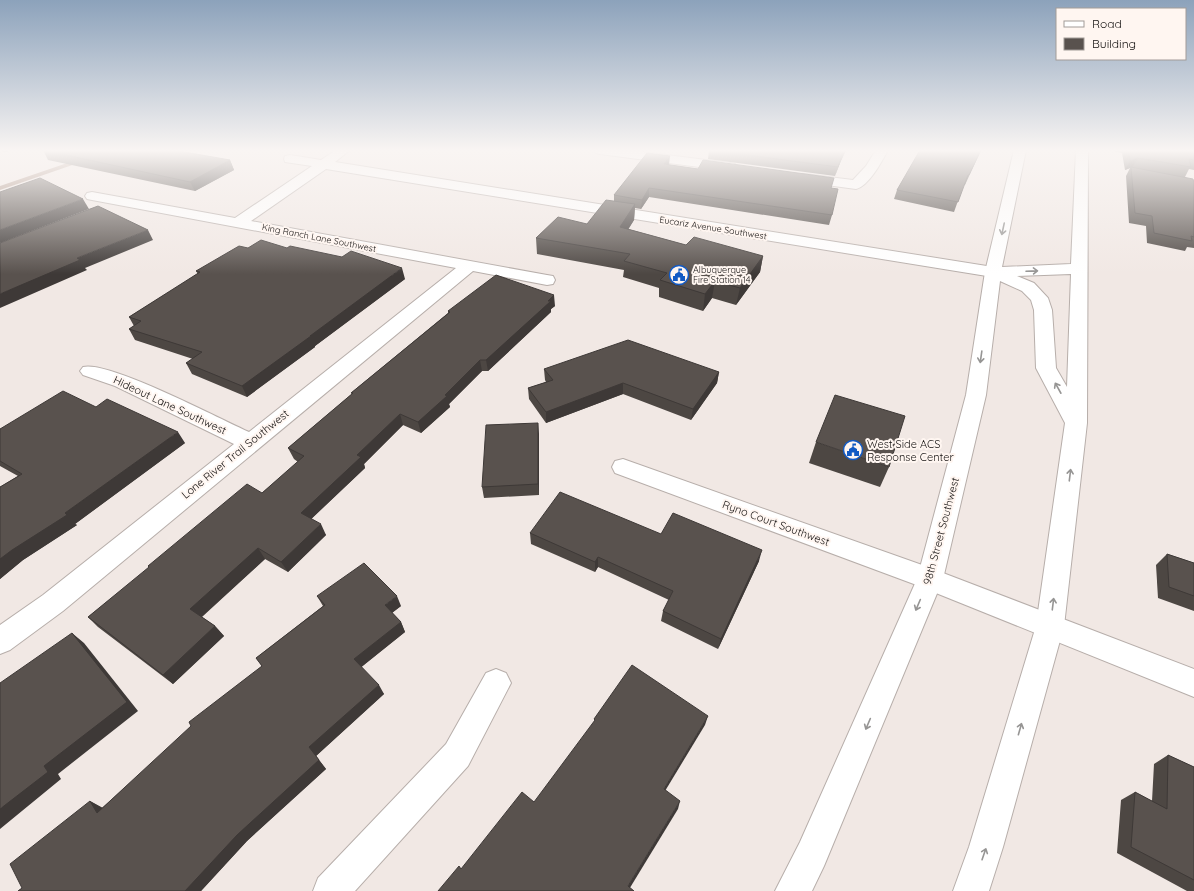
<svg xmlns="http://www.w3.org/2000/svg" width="1194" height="891" viewBox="0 0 1194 891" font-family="Quicksand,sans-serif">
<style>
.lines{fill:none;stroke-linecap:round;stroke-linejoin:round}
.stream{fill:#a28677;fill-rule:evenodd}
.minor-casing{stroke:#b7aeaa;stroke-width:2}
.tertiary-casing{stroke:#b7aeaa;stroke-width:2}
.secondary-casing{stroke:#b7aeaa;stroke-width:2}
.minor{fill:#fff;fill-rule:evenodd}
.tertiary{fill:#fff;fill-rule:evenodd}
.secondary{fill:#fff;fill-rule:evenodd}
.wall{fill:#4d4743}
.shaded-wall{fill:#3e3937}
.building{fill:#59524e;stroke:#3e3937}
.oneway{stroke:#969594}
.labels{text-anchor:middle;stroke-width:4;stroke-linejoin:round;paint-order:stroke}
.far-street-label{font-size:9px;fill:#161312;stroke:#fff6f1}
.far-poi-label{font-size:9px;fill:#161312;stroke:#fff6f1;text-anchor:start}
.street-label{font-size:11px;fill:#161312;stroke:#fff6f1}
.poi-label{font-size:11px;fill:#161312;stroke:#fff6f1;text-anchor:start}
</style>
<rect width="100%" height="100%" fill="#f1e8e4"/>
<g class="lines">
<path class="stream" d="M79,159L81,160V162L0,190V186Z"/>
<g class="minor-casing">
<g id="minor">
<path d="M336,150H350L335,162L993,267L999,269L1001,272L999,275L993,277L326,169L251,221L547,275L553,276L555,280L553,284L547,285L473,271L63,611L10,650L0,654V625L43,595L234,444L115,386L83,375L80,371L83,367C108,360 220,419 249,432L456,268L92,200L87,199L85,196L87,193L92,192L235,218L312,166L285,162L284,159L285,156L290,155L321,160Z"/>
<path d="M594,150H627L730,163L735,164L737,167L735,170L730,171L600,154L596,153Z"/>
<path d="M876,150H888C882,161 869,186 856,189L804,182L799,181L797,178L799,175L804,174L853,180L866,166Z"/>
<path d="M623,459L939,571L943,579L939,587L930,590L615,473L612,467L615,461Z"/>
<path d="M496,669L506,673L511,683L468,766L355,891H313L318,878L446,744L486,673Z"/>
</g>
</g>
<g class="tertiary-casing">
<path id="tertiary" d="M930,568L1194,669V697L921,587L917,579L921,571Z"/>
</g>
<g class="secondary-casing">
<path id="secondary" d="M1014,150H1026L1002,267L1071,264L1076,150H1088L1087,423L1064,626L1003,847L989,891H953L969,847L1036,626L1065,423L1036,368L1034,310L1031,300L1022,291L1000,281L986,395L943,579L824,866L812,891H775L800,842L917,579L966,395L985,272ZM1071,274L1067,387L1056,368L1052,310L1048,298L1034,283L1017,276Z"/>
</g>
<use href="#minor" class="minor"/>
<use href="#tertiary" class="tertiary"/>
<use href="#secondary" class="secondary"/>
</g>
<g class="wall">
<path d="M0,150H11L5,152L0,151Z"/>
<path d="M43,150L230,160L234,170L195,191L48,160Z"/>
<path d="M709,150H846L840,163L835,176L708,159Z"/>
<path d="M981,150L965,185L964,184L954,212L894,199L897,190Z"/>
<path d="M1114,150H1194V170L1189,169L1185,177L1194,183V248L1187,247L1185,251L1147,243L1146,226L1129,223L1126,176L1130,168L1125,170L1122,153L1114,151Z"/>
<path d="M669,165L832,188V215L829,225L649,197L641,209L635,208L634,220L628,229L686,245L763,256L760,272L736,305L712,298L703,311L659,297V288L623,277L624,270L537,254L536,238L587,224L614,201V195Z"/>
<path d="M248,248H287L405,279L315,346V347L247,397L192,374L186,363L193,359L135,340L129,329L134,326L129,317L198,274L196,271Z"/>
<path d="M555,306L551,309V312L488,371H482L449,404L450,407L421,433L403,425L364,464L365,468L311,519L326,535L288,572L265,559L202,617L215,626L224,636L173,684L98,627L88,617L149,568L148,566L262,493L298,462L294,459L288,448L352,394L351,393L448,313V311Z"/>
<path d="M544,369L719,372L717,383L691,420L623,394L546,423L529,399L528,388L546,382L545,380Z"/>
<path d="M96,407L185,443L75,524L77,525L23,560L0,579V487L18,476L0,466V429Z"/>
<path d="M539,434V495L484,498L482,487Z"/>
<path d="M816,442L889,467L880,487L809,463Z"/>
<path d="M530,533L661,534L759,561L718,649L661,621L663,611L669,600L598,567L595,572L531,544Z"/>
<path d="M1167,554L1194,563V611L1158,598L1156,565Z"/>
<path d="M317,596L401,606L392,613L401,622L405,632L361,667L384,694L316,756L326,769L247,841L201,891H18L22,888L90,801L102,808L262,666L256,658L323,606Z"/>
<path d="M1168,755L1194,767V891H1187L1117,853L1121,800L1135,792L1152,801L1154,764Z"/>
</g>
<g class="shaded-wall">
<path d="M3,150H11L5,152Z"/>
<path d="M844,150H846L840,163L835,176L842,154Z"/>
<path d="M670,156L669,165L664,164Z"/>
<path d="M1138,158L1132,168L1131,167L1130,168L1125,170L1130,161Z"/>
<path d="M230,160L234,170L195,191L190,182Z"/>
<path d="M649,188V197L641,209L642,200Z"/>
<path d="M83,199L89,209L0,243V230Z"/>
<path d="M635,204L634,220L620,243V227Z"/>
<path d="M148,230L153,240L85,268L87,270L0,308V294L77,258Z"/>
<path d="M763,256L760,272L736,305L740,288Z"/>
<path d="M402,268L405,279L315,346V347L247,397L242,386Z"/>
<path d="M715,281L712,298L703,311L705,294Z"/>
<path d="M554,295L555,306L551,309V312L488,371L486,360Z"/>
<path d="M480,360L482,371L449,404L450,407L421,433L418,422Z"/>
<path d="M719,372L717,383L691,420L693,409Z"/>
<path d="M623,383V394L546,423V412Z"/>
<path d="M400,414L403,425L364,464L365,468L306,524L301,513L357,455Z"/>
<path d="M538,423L539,434V495L538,484Z"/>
<path d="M178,432L185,443L75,524L77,525L23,560L0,579V559L12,550L65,513Z"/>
<path d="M321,524L326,535L288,572L281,562Z"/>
<path d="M258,548L265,559L199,619L190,609Z"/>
<path d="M762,550L759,561L718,649L721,639Z"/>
<path d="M598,557V567L595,572V562Z"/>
<path d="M397,596L401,606L389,615L385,605Z"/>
<path d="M401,622L405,632L359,669L354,659Z"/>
<path d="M215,626L224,636L173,684L163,675Z"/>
<path d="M72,633L84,643L138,711L58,774L61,779L0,829V809L44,766Z"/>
<path d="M379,685L384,694L316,756L326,769L247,841L201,891H185L309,747Z"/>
<path d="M708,716L705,725L662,796L664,789Z"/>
<path d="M90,801L103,808L97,813Z"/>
<path d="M680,801L678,809L628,891V886Z"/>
</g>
<g class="building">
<path d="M43,150H173L230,160L190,182Z"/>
<path d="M709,150H844L838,167Z"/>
<path d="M920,150H981L969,175H968L958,202L897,190Z"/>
<path d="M1129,150H1194V160L1189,159L1191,167L1138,158L1130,161Z"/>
<path d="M647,153L670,156L664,164L698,169L703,160L834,178L831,188L838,189L832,215L649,188L642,200L614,195Z"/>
<path d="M1131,167L1193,179L1194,183V237L1191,236L1192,241L1154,233L1152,216L1135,213Z"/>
<path d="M40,178L83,199L0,230V192Z"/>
<path d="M606,200L635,204L620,227L686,245L694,237L763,256L740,288L715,281L705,294L660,280L667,273L624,261L630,254L536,238L558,217L587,224Z"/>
<path d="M98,206L148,230L77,258L80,260L0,294V243Z"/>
<path d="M261,240L287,248L290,246L342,257L351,251L402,268L310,336H311L242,386L186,363L202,352L129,329L141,321L129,317L200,272L196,271L239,246L248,248Z"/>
<path d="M496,275L554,295L548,301H551L486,360H480L445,395L447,396L418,422L400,414L357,455L361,457L301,513L321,524L281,562L258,548L190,609L215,626L163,675L88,617L149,567L148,566L247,484L262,493L304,456L288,448L353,393H351L450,312L448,311Z"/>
<path d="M628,340L719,372L693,409L623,383L546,412L528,388L553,380L544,369Z"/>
<path d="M63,391L96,407L107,399L178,432L65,513L67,515L12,550L0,559V487L22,474L0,461V429Z"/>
<path d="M835,395L905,416L889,467L816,442Z"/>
<path d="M538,423V484L482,487L486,425Z"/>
<path d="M560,492L661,534L673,513L762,550L721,639L663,611L673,591L598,557L595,562L530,533Z"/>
<path d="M1167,554L1194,563V596L1169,587Z"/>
<path d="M364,563L397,596L385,605L401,622L354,659L379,685L309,747L319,760L237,835L185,891H18L22,888L10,864L90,801L97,813L191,726L189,722L262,666L256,658L325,605L317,596Z"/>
<path d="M72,633L127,702L44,766L48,772L0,809V683Z"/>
<path d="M632,665L708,716L664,789L680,801L628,886L634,891H438L459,866L461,869L522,792L534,802L595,720L594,719Z"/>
<path d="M1168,755L1194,767V880L1131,847L1135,792L1167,809Z"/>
</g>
<defs><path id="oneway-shaft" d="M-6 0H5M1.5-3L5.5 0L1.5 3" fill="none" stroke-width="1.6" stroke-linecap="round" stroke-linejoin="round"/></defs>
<g class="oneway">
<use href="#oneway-shaft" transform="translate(1003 229) rotate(102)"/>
<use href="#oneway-shaft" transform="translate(1032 271) rotate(-2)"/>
<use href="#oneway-shaft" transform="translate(981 357) rotate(98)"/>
<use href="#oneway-shaft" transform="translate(1058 388) rotate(-119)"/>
<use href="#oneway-shaft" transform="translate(1070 475) rotate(-83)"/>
<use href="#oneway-shaft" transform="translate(1053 604) rotate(-83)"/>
<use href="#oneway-shaft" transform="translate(918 605) rotate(113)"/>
<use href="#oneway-shaft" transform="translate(868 724) rotate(113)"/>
<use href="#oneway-shaft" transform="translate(1020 729) rotate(-74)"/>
<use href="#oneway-shaft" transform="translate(984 854) rotate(-71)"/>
</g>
<linearGradient id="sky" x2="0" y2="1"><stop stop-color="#8ca2bb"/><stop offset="0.55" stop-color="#f9f5f3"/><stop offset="1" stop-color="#f9f5f3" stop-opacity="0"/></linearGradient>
<rect width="1194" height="274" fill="url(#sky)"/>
<defs>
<g id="civic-ring" transform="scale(1)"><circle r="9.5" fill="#fff6f1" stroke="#125ac4" stroke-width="1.5"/><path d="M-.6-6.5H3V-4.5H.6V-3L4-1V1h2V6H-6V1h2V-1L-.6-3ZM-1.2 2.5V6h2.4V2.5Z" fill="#125ac4"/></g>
</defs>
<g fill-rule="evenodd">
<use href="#civic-ring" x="679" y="275"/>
<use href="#civic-ring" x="853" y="450"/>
</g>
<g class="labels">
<g class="far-street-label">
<text transform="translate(713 228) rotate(9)" y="3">Eucariz Avenue Southwest</text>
<text transform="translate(319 238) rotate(11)" y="3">King Ranch Lane Southwest</text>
</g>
<g class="far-poi-label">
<text x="693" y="273">Albuquerque<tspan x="693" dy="10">Fire Station 14</tspan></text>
</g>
<g class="street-label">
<text transform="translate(170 405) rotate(25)" y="4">Hideout Lane Southwest</text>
<text transform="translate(235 454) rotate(-39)" y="4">Lone River Trail Southwest</text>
<text transform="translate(776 523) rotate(20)" y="4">Ryno Court Southwest</text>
<text transform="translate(941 531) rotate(-75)" y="4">98th Street Southwest</text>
</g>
<g class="poi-label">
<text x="867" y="448">West Side ACS<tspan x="867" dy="13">Response Center</tspan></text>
</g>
</g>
<rect x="1056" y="8" width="130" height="52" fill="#fff6f1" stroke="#a29b98"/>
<rect x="1064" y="21" width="20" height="6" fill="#ffffff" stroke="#a29b98"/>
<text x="1092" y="28" font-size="12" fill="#161312">Road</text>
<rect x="1064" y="38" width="20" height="12" fill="#59524e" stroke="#a29b98"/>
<text x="1092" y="48" font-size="12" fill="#161312">Building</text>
</svg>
